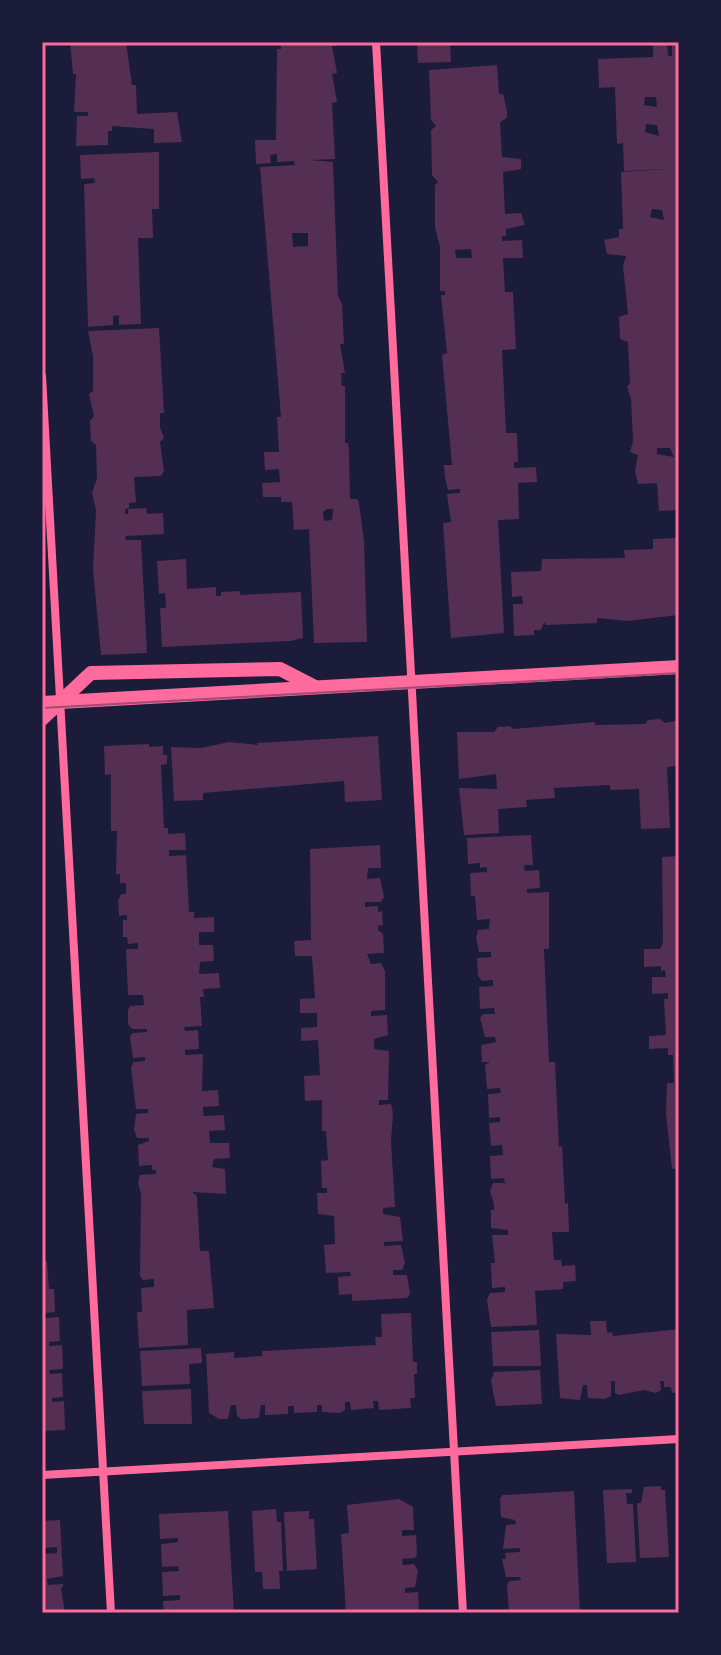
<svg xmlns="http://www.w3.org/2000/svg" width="721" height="1655" viewBox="0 0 721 1655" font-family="'PT Sans Narrow',sans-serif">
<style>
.building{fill:#542f53;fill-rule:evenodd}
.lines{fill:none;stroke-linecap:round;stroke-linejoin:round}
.minor{stroke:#ff6b9d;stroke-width:8}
.tertiary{stroke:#ff6b9d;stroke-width:14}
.tram{stroke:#a44b75;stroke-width:2}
.neatline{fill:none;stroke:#ff6b9d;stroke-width:3}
</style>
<rect width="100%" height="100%" fill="#1b1b3a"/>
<g class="building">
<path d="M70,42H126L132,85H136L137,114L177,112L182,142L154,143V129L112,126V131H108V145L76,146L77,116H88V112H74L76,74H73Z"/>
<path d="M281,42H336V46H332L337,73L332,74L337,102L332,103L335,159L310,160L333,162L338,296L342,304L344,344H340L345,373H341L342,386H345V443H348L349,451L350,499H357L359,503L364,541L367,642L314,643L309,529L294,530L292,502H281V497H263L262,483L280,482L279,469L265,470L264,452H279L277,417H281L260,167L295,165L294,161L277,162V154L270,155L271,163L256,164L255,140H276L277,49H281ZM292,233H308V246L293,247ZM327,509H333L332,520L324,521L323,512Z"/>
<path d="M417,42H450L451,62L418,63Z"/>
<path d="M653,42H667L668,56H672V42H679V510L659,511L657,483L638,484L635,471L638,455L630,452L633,441L631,399L627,386L630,384L628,342L620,339L619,317L628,314L623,266L626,256L607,254L604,240L619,237V229H623L621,172L666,169L624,171L623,143L617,144L615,87L599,88L598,59L653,57ZM645,97H656L657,107L644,105ZM646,124L657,125L659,136L645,132ZM652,209L662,210L664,220L650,217ZM657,448H670L674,457L657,454Z"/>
<path d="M497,65L499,94H503L507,111V118L500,122L502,157L521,159V169L503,172L505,214L521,213L525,225L506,229V236H502V241L522,240L523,258H503L505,292H513L516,349L502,350L506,433H517L518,462H514V468L536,467L537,482L518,483L519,519L498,520L504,633L451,638L443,523L451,522L447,494L460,493V489L448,490L445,478L444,465H452L442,355L447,353L441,295H445V291H440V247L435,227V185L438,182L432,175L431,130L436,126L431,120L429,70ZM471,249L472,258H456L455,250Z"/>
<path d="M159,152V209H152L153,238H138L141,324L119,325V315L113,316V325L88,327L84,184L95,183L94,178L81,179L80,155Z"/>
<path d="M159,328L164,413H160V427L164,438L160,442L164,471L161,476L134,477L136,502L129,503V508L125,509V514H128V509L146,508L147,514L163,513L164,534L126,536L125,540H141L147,653L101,655L93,569L96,510L92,493L97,478L96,445L91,441L90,421L94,416L89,394L93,391V356L88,331Z"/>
<path d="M679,538V615L627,621L597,618V623L546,625L544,622L541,630H534V635L514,636L513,604H523L522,596L512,597L511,572L541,571L542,559L625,558L624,550L653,549V539Z"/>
<path d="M186,559L187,589L216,587V596H221V592L240,591V595L301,592L303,638L290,641L162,647L160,608H166L165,593L159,594L157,561Z"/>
<path d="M660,719L665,723L679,720V766L667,767L670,828L641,829L639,789L610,790V785L554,788L555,798L526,800L527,807L498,809L499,833L464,835L459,788L497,789L496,774L459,779L457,732H494L498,727L510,726L513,729L595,722V725L645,724L648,720Z"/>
<path d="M378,736L382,800L345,802L344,781L203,793V800L174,801L171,747L201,748L229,742L258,745L257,743Z"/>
<path d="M149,744V747L163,746V755H167V764L161,765L164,828H168V834L185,833L186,850H169V856L186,855L189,912H194V918L214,917V932H199V945H213L214,961L200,962L199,974L219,973L220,988L203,989L204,997H200L202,1026L184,1027L185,1031L198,1030L199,1049L185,1050V1055L203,1054L202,1091L218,1090L219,1106L203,1107V1110L204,1116L224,1115L225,1130L209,1131L210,1143H229L230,1158L214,1159L212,1167L225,1169L226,1194L192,1192L197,1196L200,1251H209L214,1308L187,1310L188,1345L139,1348L137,1312H142L141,1288L154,1287V1279L143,1280L140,1276L141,1195L138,1182L140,1175L156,1174V1170H152V1165L139,1166L138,1145L149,1141V1138H137L134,1130L136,1114L148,1113V1109H136L131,1069L133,1062L145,1061V1057L133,1058L130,1037L132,1033L147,1032V1029H132L128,1024V1010L130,1006L144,1005L143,995H128L126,949H138V943L128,944L127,937H123V920H127V915L119,916L118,901L121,894H126V883H120V874H116L117,831H111V774L105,775L104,746Z"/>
<path d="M531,835L533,865H524L525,871L539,870L540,888L527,889V893L549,892V949H544L549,1062H555L559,1147L562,1146L565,1204L568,1203L569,1232H552L554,1260H561L562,1266L575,1265L576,1281L563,1282V1289L535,1291L537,1325L491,1327L487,1300L490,1293L505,1292V1287L492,1288L491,1263H495L492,1235H508V1230L491,1228V1210H494V1204L490,1191L493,1183H505L504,1178L491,1179L490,1156L503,1155L502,1145L491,1146L489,1123L500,1122V1117L489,1118L488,1094L501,1093L500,1088L487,1089L485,1065L490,1062H482L481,1045L496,1042L495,1037H485L480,1018L483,1014H495L494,1008L480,1009L479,987L493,986V980L482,981L478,976L477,958L491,957V952H479L476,938L478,930L489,929L490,919L477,920L475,896H471L470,873L487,872V867L480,868V863L468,864L467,838Z"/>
<path d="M380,845L381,868H368L367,879L380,878L384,897L381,902H365V907L378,906V912L382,911L383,925L378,926V930L383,934L384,953L367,954L371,964L381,963L385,971V1010L371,1011V1016L387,1015L388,1035L374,1039V1049L389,1051L388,1100H379V1105L391,1104L393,1113L391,1142L395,1207L383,1208V1214L400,1217L403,1241L384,1242V1246L401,1245L405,1263L402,1270H393V1275H407L410,1294L407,1298L352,1301V1294L339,1295L338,1277L351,1276L350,1272L326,1273L324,1245L335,1244L334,1216L318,1214L317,1193H327V1188H322L321,1161L328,1160L326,1131H322V1100L305,1101L304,1076L320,1075L318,1040L301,1041V1028L317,1027V1013H300V999L315,998L312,956H295L294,941L311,940L310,849Z"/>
<path d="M679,856V1168L672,1169L666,1113L667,1083H674L673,1055H668V1048L649,1049V1036L666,1035L664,999H668V993L652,994V977H666L665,970L661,971V966L644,967V949H660L663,943L662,857Z"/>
<path d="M42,1261H47L49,1289H54L55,1312L45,1313V1318L59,1317L60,1341L49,1342V1346L62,1345L63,1369L49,1370L50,1374L62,1373L63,1397L52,1398V1402L64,1401L65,1430L42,1431Z"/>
<path d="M411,1313L413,1362H417V1374H414L415,1398H410L411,1408L379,1410L378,1401H373L374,1408L351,1410L350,1402H345V1410L340,1413L322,1412V1405H317V1412L294,1413V1406H288V1414L265,1415V1405H261L259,1418L241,1419L237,1416L236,1405H231L228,1419H219L209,1413L206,1354L234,1352V1358L262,1356V1351L376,1345L375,1337H382L381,1314Z"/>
<path d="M590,1321H606L607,1333L612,1332L613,1336L679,1329V1392L672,1393L671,1387H664V1381H660L661,1390L656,1393L644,1390L619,1395L615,1393V1381H611V1396L604,1399L588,1398L587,1385H583L580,1400L560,1398L556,1334L591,1335Z"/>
<path d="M539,1330L541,1366H493L491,1332Z"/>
<path d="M201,1348L202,1363L189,1364L190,1384L142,1386L140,1351Z"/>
<path d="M540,1370L542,1404L496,1406L491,1381L494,1372Z"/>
<path d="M191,1389L192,1424H144L142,1391Z"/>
<path d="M661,1486V1490H665L669,1557L640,1558L637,1503H641L644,1487Z"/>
<path d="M632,1489V1493H626L627,1504H633L636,1562L607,1563L603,1490Z"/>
<path d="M574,1491L580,1613H509L507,1586L509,1581L521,1580L520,1577H506L502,1559H506L505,1553L520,1552V1548L503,1549L506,1525L516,1524L515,1520L501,1517L500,1498L503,1495Z"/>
<path d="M399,1499L413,1507L414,1530H402V1536L416,1535L417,1554L415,1558L402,1559L403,1565L414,1564L418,1571L415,1587L405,1588V1593L418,1592L419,1613H346L341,1534L349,1533L347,1505Z"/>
<path d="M276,1509L277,1522H281L283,1571H279L280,1589H263L262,1572H255L252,1511Z"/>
<path d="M228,1511L234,1613H164L163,1601L180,1600V1595L163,1596L162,1572L179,1571L178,1566L162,1567L161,1544L178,1542V1538L160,1539L159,1514Z"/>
<path d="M309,1511V1519H314L317,1569L287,1571L284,1512Z"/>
<path d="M60,1520L63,1576L47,1579L48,1585L64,1584L61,1589L65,1613H42V1554L57,1553V1547L42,1548V1521Z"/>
</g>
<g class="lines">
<g class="minor">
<path d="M376,42L463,1613"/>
<path d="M42,376L111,1613"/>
<path d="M42,1475L679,1439"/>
</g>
<g class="tertiary">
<path d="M42,703L679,667"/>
<path d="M42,719L91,673L280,669L315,687"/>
</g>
<path class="tram" d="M42,708L679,673"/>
</g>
<rect width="721" height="1655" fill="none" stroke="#1b1b3a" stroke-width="88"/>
<rect x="44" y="44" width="633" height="1567" class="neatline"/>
</svg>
